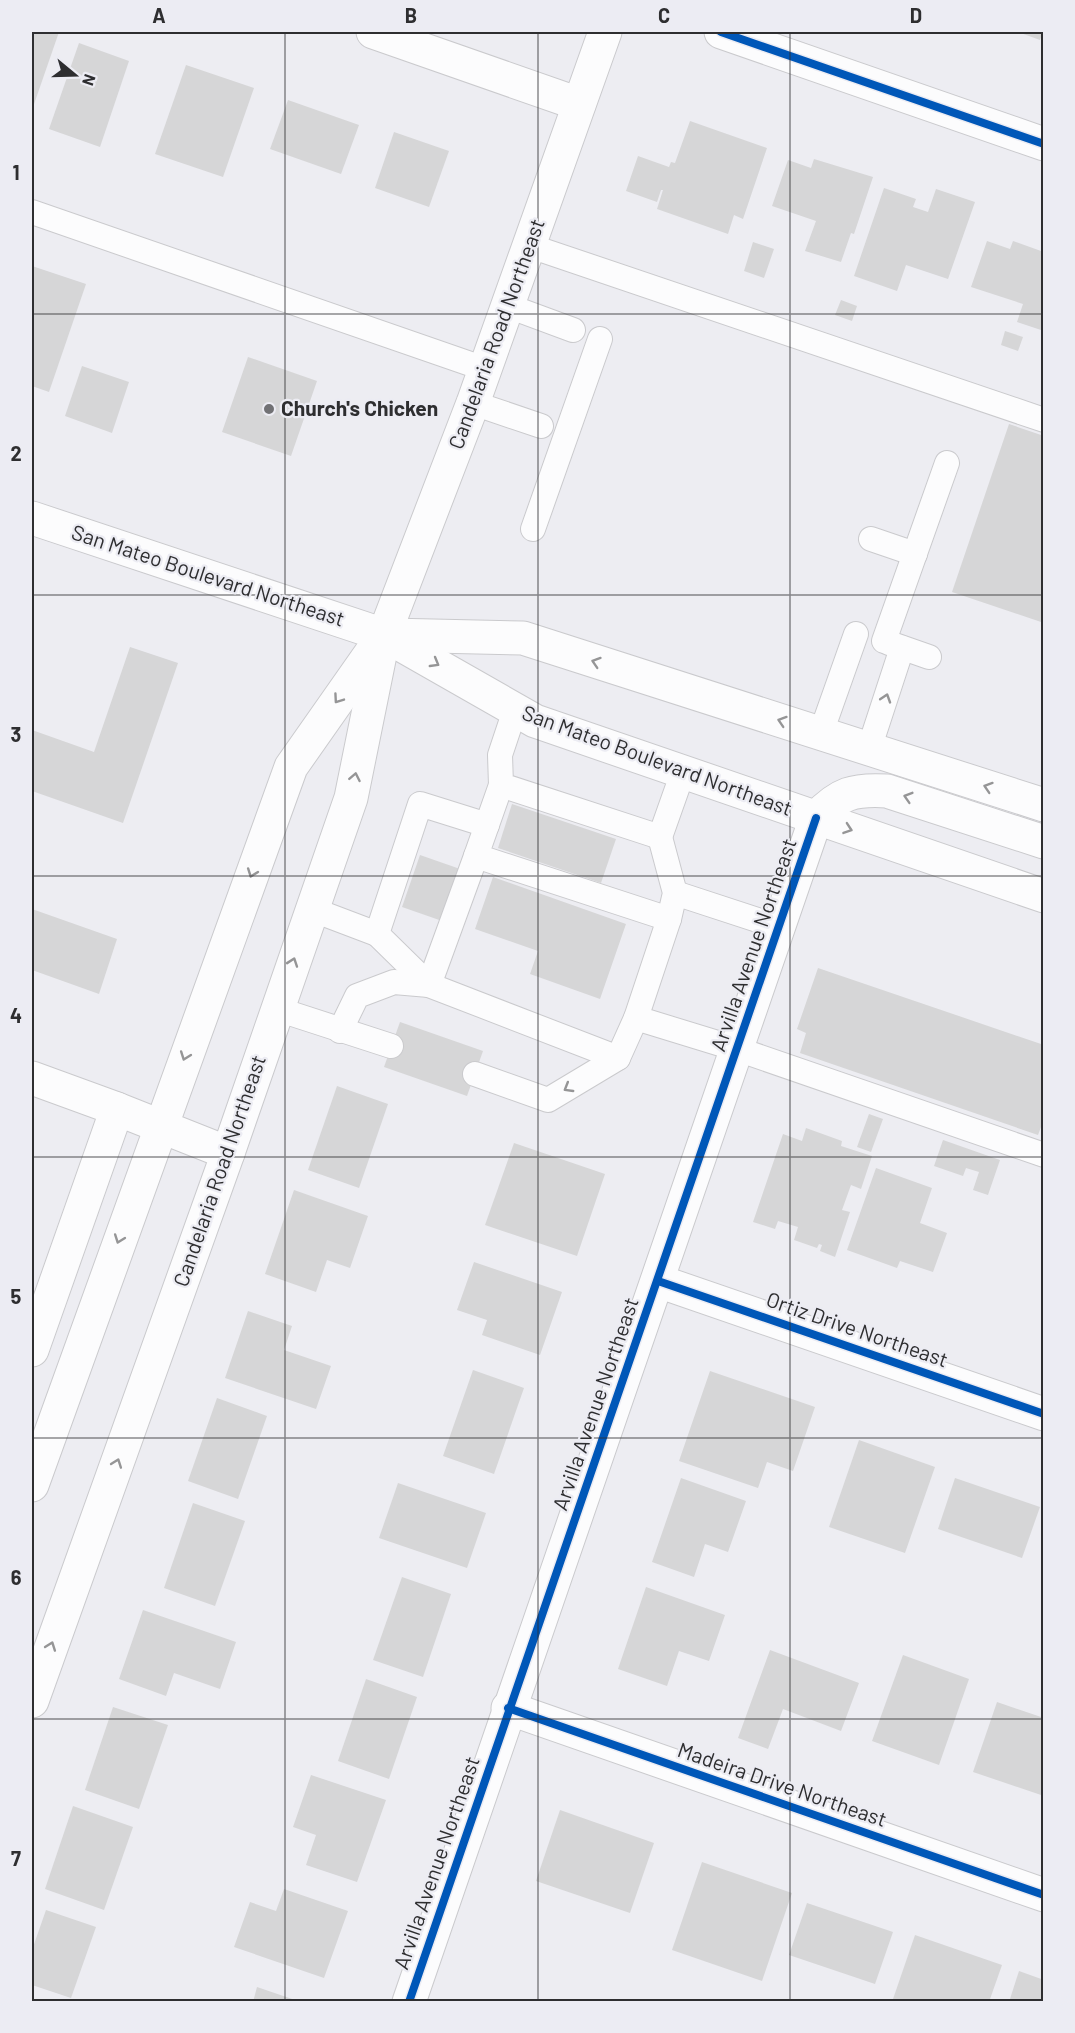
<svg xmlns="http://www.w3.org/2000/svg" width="1075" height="2033" viewBox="0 0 1075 2033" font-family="Barlow,sans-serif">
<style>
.building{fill:#d6d6d7}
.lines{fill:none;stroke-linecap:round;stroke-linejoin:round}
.service-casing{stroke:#cacacd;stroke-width:26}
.minor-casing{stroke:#cacacd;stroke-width:35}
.secondary-casing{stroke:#cacacd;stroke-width:35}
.service{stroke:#fcfcfd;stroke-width:24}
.minor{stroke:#fcfcfd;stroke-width:33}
.secondary{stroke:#fcfcfd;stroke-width:33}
.cycleway-casing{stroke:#ececf3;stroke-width:11}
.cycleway{stroke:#0057b8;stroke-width:8}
.oneway{stroke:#959596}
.grid{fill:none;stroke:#2e2e30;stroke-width:1.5;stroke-opacity:0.55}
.poi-dot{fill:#717174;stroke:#ececf3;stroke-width:2}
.labels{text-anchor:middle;stroke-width:4.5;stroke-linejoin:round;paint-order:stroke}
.street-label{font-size:21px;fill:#2e2e30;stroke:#ececf3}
.poi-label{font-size:21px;font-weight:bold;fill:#2e2e30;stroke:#ececf3;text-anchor:start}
.neatline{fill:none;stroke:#2e2e30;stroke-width:2}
.grid-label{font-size:20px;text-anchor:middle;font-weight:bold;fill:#2e2e30}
</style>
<rect width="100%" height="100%" fill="#ededf2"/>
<g class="building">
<path d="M32,32H59L32,110Z"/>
<path d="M1018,32H1043L1040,40Z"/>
<path d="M79,43L129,61L100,147L49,129Z"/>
<path d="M186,65L254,88L223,177L155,154Z"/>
<path d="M288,100L359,125L341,174L270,149Z"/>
<path d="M690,121L767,148L743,219L734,215L728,234L657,209L663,190H661L657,202L626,191L638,156L669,167L671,162L675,163Z"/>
<path d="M394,132L449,151L429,207L375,188Z"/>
<path d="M814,159L873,177L854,234L851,233L841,262L805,251L816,221L772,206L788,160L811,168Z"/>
<path d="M884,188L916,199L913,207L928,212L936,189L975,202L948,279L906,265L897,291L854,276Z"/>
<path d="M987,241L1010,249L1013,241L1041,251L1042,248L1044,249V331L1017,322L1023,304L971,287Z"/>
<path d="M753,242L774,249L764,278L744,271Z"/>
<path d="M32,266L86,284L49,392L32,386Z"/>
<path d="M841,300L857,306L852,321L835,315Z"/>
<path d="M1005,331L1023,337L1018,351L1001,345Z"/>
<path d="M248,357L317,381L291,456L222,432Z"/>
<path d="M82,366L129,382L112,433L65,416Z"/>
<path d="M1009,424L1044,436V623L952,592Z"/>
<path d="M130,647L178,663L123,823L32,791V730L94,752Z"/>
<path d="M512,804L616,839L601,883L498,848Z"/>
<path d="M420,855L463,870L445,922L402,907Z"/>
<path d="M493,877L626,924L600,999L530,974L538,951L475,929Z"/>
<path d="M32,909L117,939L99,994L32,970Z"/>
<path d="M818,968L1044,1045V1119L1038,1135L800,1053L806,1033L797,1029Z"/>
<path d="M400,1022L483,1051L467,1096L384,1067Z"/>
<path d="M337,1086L388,1104L359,1188L308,1170Z"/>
<path d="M869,1114L883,1119L871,1152L857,1147Z"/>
<path d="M806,1128L842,1141L841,1146L872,1156L861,1189L851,1185L842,1210L850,1212L835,1257L820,1251L822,1245L819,1244L817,1248L794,1240L798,1227L778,1221L775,1229L753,1222L783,1134L802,1141Z"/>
<path d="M943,1140L1000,1160L988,1195L973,1190L979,1172L966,1168L963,1176L934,1166Z"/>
<path d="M514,1143L605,1174L577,1256L485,1225Z"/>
<path d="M876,1168L932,1188L920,1223L947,1233L933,1272L900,1261L897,1268L847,1250Z"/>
<path d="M294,1190L368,1216L350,1268L327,1260L316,1292L265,1274Z"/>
<path d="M474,1262L562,1292L540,1355L482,1335L487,1320L457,1310Z"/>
<path d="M248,1311L292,1326L284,1350L331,1366L316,1409L225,1378Z"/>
<path d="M473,1370L524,1388L494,1474L443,1456Z"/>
<path d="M710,1371L815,1407L793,1471L767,1462L758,1488L679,1461Z"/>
<path d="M217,1398L267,1416L238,1499L188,1481Z"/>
<path d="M859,1440L935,1467L905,1553L829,1527Z"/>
<path d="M681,1478L746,1501L728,1552L705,1544L694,1577L652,1562Z"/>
<path d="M955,1478L1040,1507L1022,1558L938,1529Z"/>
<path d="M398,1483L486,1513L467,1568L379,1538Z"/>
<path d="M193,1503L245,1521L215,1606L164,1588Z"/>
<path d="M402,1577L451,1594L423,1677L373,1660Z"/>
<path d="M646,1587L725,1615L709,1661L679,1651L667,1686L618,1669Z"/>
<path d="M143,1610L236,1642L220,1689L174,1673L166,1696L119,1679Z"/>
<path d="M770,1650L859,1683L841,1731L783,1709L768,1749L738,1738Z"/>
<path d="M903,1655L969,1679L939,1765L872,1741Z"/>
<path d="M366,1679L417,1697L389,1779L338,1761Z"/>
<path d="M997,1702L1044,1718V1796L973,1772Z"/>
<path d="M113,1707L168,1725L139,1809L85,1790Z"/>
<path d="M311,1775L386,1800L357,1882L306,1865L316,1835L293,1827Z"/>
<path d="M73,1806L133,1827L104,1910L45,1889Z"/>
<path d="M560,1810L654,1843L630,1913L536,1881Z"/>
<path d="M702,1862L792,1893L762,1981L672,1950Z"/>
<path d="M284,1889L348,1911L324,1978L234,1947L250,1902L276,1911Z"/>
<path d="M807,1903L893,1932L875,1984L789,1955Z"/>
<path d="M46,1910L96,1927L71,1998L32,1985V1950Z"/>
<path d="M915,1935L1002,1965L989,2002H892Z"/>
<path d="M1019,1971L1044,1980V2002H1009Z"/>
<path d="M257,1987L298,2001V2002H253Z"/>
</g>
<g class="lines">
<g class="service-casing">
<g id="service">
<path d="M32,212L485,369"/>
<path d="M530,246L1044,420"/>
<path d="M508,306L573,330"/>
<path d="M473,403L541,426"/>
<path d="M533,529L600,339"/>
<path d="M871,539L915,554"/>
<path d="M884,641L947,463"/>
<path d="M889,643L929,657"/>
<path d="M515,710L500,755L501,785L660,837L683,772"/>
<path d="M821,733L856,634"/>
<path d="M869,749L902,648"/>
<path d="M501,785L476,856L669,919"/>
<path d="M487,825L420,804L377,934L429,985L618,1058L636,1018"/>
<path d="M660,837L675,893L669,919L636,1018L737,1049L1044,1155"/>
<path d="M675,893L779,927"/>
<path d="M311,909L377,934"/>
<path d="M277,1009L391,1046"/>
<path d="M340,1031L357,996L394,982L429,985L476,856"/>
<path d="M475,1074L548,1100L618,1058"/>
</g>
</g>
<g class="minor-casing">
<g id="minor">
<path d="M373,32L579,104"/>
<path d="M721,32L1044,144"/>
<path d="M32,1078L117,1109L228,1153"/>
<path d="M658,1281L1044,1414"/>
<path d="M32,1350L117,1109"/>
<path d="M508,1708L1044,1895"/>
<path d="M409,2002L816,818"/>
</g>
</g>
<g class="secondary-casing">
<g id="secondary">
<path d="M32,518L384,635L535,721L1044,896"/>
<path d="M389,635L523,638L1044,805"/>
<path d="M816,818C839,793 854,789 887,791L1044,842"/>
<path d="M32,1485L291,767L378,643"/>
<path d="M32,1701L228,1153L351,798L384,635L473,403L605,32"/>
</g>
</g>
<use href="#service" class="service"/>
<use href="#minor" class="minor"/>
<use href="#secondary" class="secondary"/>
<g class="cycleway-casing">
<g id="cycleway">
<path d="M721,32L1044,144"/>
<path d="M658,1281L1044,1414"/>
<path d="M508,1708L1044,1895"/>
<path d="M409,2002L816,818"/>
</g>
</g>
<use href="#cycleway" class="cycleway"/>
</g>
<defs><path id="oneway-chevron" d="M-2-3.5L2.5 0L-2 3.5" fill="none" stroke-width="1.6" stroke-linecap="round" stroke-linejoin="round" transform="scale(1.5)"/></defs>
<g class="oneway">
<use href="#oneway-chevron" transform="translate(596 662) rotate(-162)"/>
<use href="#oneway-chevron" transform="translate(435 663) rotate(30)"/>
<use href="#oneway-chevron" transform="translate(886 698) rotate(-72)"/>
<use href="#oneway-chevron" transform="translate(338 699) rotate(125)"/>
<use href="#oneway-chevron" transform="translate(782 721) rotate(-162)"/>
<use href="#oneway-chevron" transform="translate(355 777) rotate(-79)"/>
<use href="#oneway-chevron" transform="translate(988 787) rotate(-162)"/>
<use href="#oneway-chevron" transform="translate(908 797) rotate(-163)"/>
<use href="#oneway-chevron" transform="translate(848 829) rotate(19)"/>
<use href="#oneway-chevron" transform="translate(252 873) rotate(110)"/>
<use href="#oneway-chevron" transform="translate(293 962) rotate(-71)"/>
<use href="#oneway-chevron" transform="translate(185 1056) rotate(110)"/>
<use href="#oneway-chevron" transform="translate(568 1088) rotate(149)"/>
<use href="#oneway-chevron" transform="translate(119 1239) rotate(110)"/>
<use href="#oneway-chevron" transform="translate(117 1463) rotate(-70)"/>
<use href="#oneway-chevron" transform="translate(51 1646) rotate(-70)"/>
</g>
<path class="grid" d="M285,32V2002M538,32V2002M790,32V2002M32,314H1044M32,595H1044M32,876H1044M32,1157H1044M32,1438H1044M32,1719H1044"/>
<circle class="poi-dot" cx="269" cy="409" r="6"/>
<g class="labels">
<g class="street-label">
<text transform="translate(497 334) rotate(-70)" y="7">Candelaria Road Northeast</text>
<text transform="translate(208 576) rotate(18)" y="7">San Mateo Boulevard Northeast</text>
<text transform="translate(657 761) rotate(20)" y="7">San Mateo Boulevard Northeast</text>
<text transform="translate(754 945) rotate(-71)" y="7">Arvilla Avenue Northeast</text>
<text transform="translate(220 1171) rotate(-71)" y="7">Candelaria Road Northeast</text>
<text transform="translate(857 1330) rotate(19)" y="7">Ortiz Drive Northeast</text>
<text transform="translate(596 1404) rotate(-71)" y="7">Arvilla Avenue Northeast</text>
<text transform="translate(782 1785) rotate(19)" y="7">Madeira Drive Northeast</text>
<text transform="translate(437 1863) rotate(-71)" y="7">Arvilla Avenue Northeast</text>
</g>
<g class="poi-label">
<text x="281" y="416">Church's Chicken</text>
</g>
</g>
<rect width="1075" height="2033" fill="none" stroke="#ececf3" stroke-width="66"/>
<g transform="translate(75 75) rotate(109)" stroke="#ececf3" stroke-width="4.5" paint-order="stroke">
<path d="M0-4.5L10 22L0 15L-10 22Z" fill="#2e2e30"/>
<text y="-9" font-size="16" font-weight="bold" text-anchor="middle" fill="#2e2e30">N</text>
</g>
<rect x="33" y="33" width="1009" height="1967" class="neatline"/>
<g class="grid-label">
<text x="159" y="23">A</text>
<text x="411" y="23">B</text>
<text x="664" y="23">C</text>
<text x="916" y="23">D</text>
<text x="16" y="180">1</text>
<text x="16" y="461">2</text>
<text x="16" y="742">3</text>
<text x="16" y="1023">4</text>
<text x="16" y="1304">5</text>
<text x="16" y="1585">6</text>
<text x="16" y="1866">7</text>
</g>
</svg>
